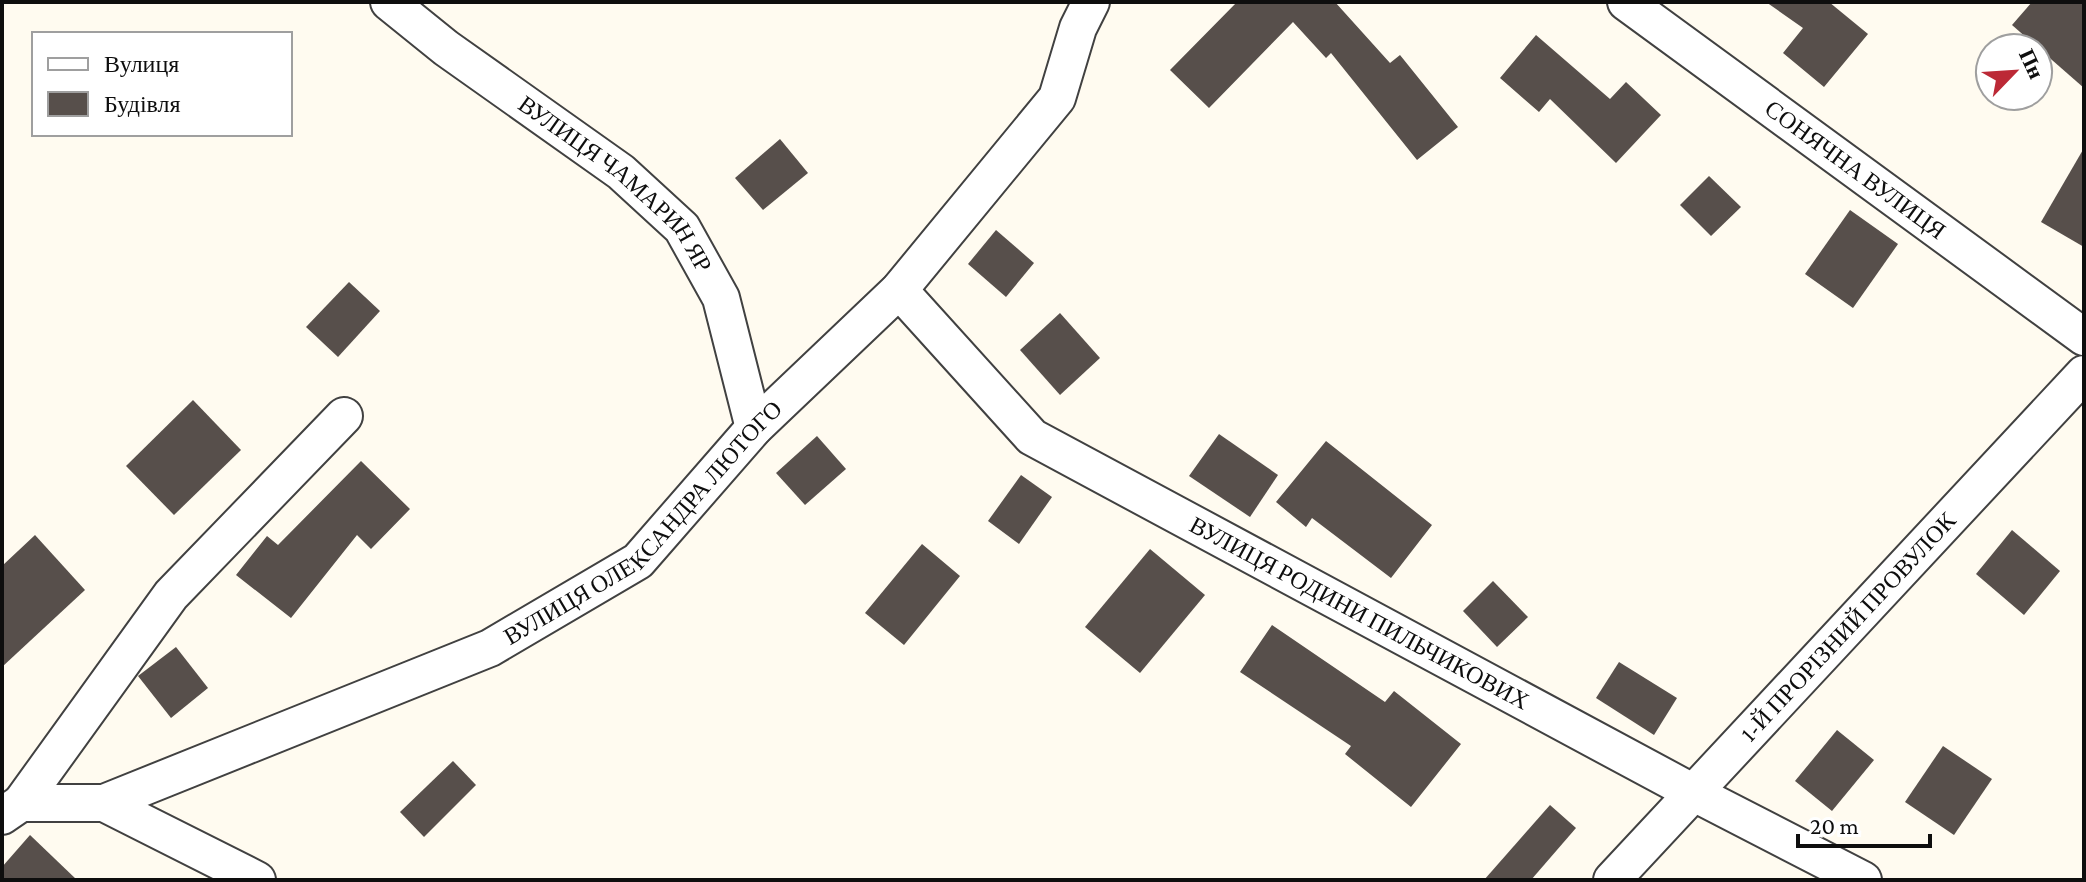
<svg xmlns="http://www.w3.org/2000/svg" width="2086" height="882" viewBox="0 0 2086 882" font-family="'Crimson Pro',serif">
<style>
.building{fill:#574f4b}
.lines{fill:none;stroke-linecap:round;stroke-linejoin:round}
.minor-casing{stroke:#414141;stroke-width:40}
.minor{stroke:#fff;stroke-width:36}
.labels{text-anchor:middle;stroke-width:8;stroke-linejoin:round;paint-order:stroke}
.street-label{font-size:24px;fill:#0e0e0e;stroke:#fff}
</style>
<rect width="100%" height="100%" fill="#fffbf0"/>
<g class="building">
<path d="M1237,2H1335L1390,63L1400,55L1458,127L1417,160L1331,53L1326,58L1293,22L1209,108L1170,70Z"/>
<path d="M1766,2H1829L1868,34L1824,87L1783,53L1803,28Z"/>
<path d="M2032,2H2084V88L2012,25Z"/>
<path d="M1536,35L1610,99L1626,82L1661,115L1616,163L1550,99L1539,112L1500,78Z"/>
<path d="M780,139L808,173L763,210L735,178Z"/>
<path d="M2084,148V247L2041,222Z"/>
<path d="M1709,176L1741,207L1711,236L1680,205Z"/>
<path d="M1850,210L1898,244L1853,308L1805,274Z"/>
<path d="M996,230L1034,263L1006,297L968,264Z"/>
<path d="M349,282L380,311L338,357L306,327Z"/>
<path d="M1060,313L1100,358L1060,395L1020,350Z"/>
<path d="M193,400L241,450L174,515L126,466Z"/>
<path d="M1219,434L1278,475L1250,517L1189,476Z"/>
<path d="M817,436L846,469L805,505L776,473Z"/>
<path d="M1326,441L1432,525L1391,578L1312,518L1306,527L1276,502Z"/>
<path d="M361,461L410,509L371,549L357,535L291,618L236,575L267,536L278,545Z"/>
<path d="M1021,475L1052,497L1019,544L988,521Z"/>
<path d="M2012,530L2060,571L2024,615L1976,574Z"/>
<path d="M35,535L85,590L2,667V566Z"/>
<path d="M922,544L960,576L904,645L865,613Z"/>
<path d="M1150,549L1205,595L1140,673L1085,627Z"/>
<path d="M1493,581L1528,617L1497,647L1463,611Z"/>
<path d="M1272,625L1385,702L1394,691L1461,744L1411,807L1345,754L1351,746L1240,672Z"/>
<path d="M176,647L208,688L171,718L138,676Z"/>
<path d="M1619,662L1677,698L1654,735L1596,698Z"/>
<path d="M1837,730L1874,760L1832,811L1795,781Z"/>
<path d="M1943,746L1992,779L1954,835L1905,802Z"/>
<path d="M453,761L476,785L424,837L400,812Z"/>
<path d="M1550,805L1576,828L1531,880H1484Z"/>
<path d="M30,835L77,880H2V867Z"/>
</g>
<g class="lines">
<g class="minor-casing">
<g id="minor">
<path id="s1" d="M389,2L446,48L621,172L682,228L721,298L754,428"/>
<path id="s2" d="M1626,2L2084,337"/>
<path id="s3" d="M899,290L1032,437L1694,793L1863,880"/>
<path d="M21,803L171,595L344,416"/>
<path d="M104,803L257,880"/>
<path id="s4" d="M2,816L21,803H104L490,648L638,561L754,428L899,290L1057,98L1078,28L1091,2"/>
<path id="s5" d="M1612,880L2084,374"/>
</g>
</g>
<use href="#minor" class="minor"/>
</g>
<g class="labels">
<g class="street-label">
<text dy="8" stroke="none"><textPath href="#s2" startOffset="284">СОНЯЧНА ВУЛИЦЯ</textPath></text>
<text dy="8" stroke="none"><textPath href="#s1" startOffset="292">ВУЛИЦЯ ЧАМАРИН ЯР</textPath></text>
<text dy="8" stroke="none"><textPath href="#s4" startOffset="722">ВУЛИЦЯ ОЛЕКСАНДРА ЛЮТОГО</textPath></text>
<text dy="8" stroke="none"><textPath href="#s3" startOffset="570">ВУЛИЦЯ РОДИНИ ПИЛЬЧИКОВИХ</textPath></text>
<text dy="8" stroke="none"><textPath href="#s5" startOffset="346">1-Й ПРОРІЗНИЙ ПРОВУЛОК</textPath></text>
</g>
</g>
<rect width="2086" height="882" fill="none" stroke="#0e0e0e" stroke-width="8"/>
<rect x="32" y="32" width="260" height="104" fill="#ffffff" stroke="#9f9f9f" stroke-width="2"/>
<rect x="48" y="58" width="40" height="12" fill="#ffffff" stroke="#9f9f9f" stroke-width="2"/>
<text x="104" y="72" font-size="24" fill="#0e0e0e">Вулиця</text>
<rect x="48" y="92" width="40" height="24" fill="#574f4b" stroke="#9f9f9f" stroke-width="2"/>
<text x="104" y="112" font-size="24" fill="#0e0e0e">Будівля</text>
<g transform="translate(2014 72) rotate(65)"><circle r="38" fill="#ffffff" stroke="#9f9f9f" stroke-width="2"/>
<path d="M0-6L14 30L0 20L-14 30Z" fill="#bc2936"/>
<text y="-12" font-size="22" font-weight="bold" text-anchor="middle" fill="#0e0e0e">Пн</text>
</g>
<path d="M1798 834v12h132v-12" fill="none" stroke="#0e0e0e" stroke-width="4"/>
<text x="1810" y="834" font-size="24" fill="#0e0e0e" stroke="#ffffff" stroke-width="6" paint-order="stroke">20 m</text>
</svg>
